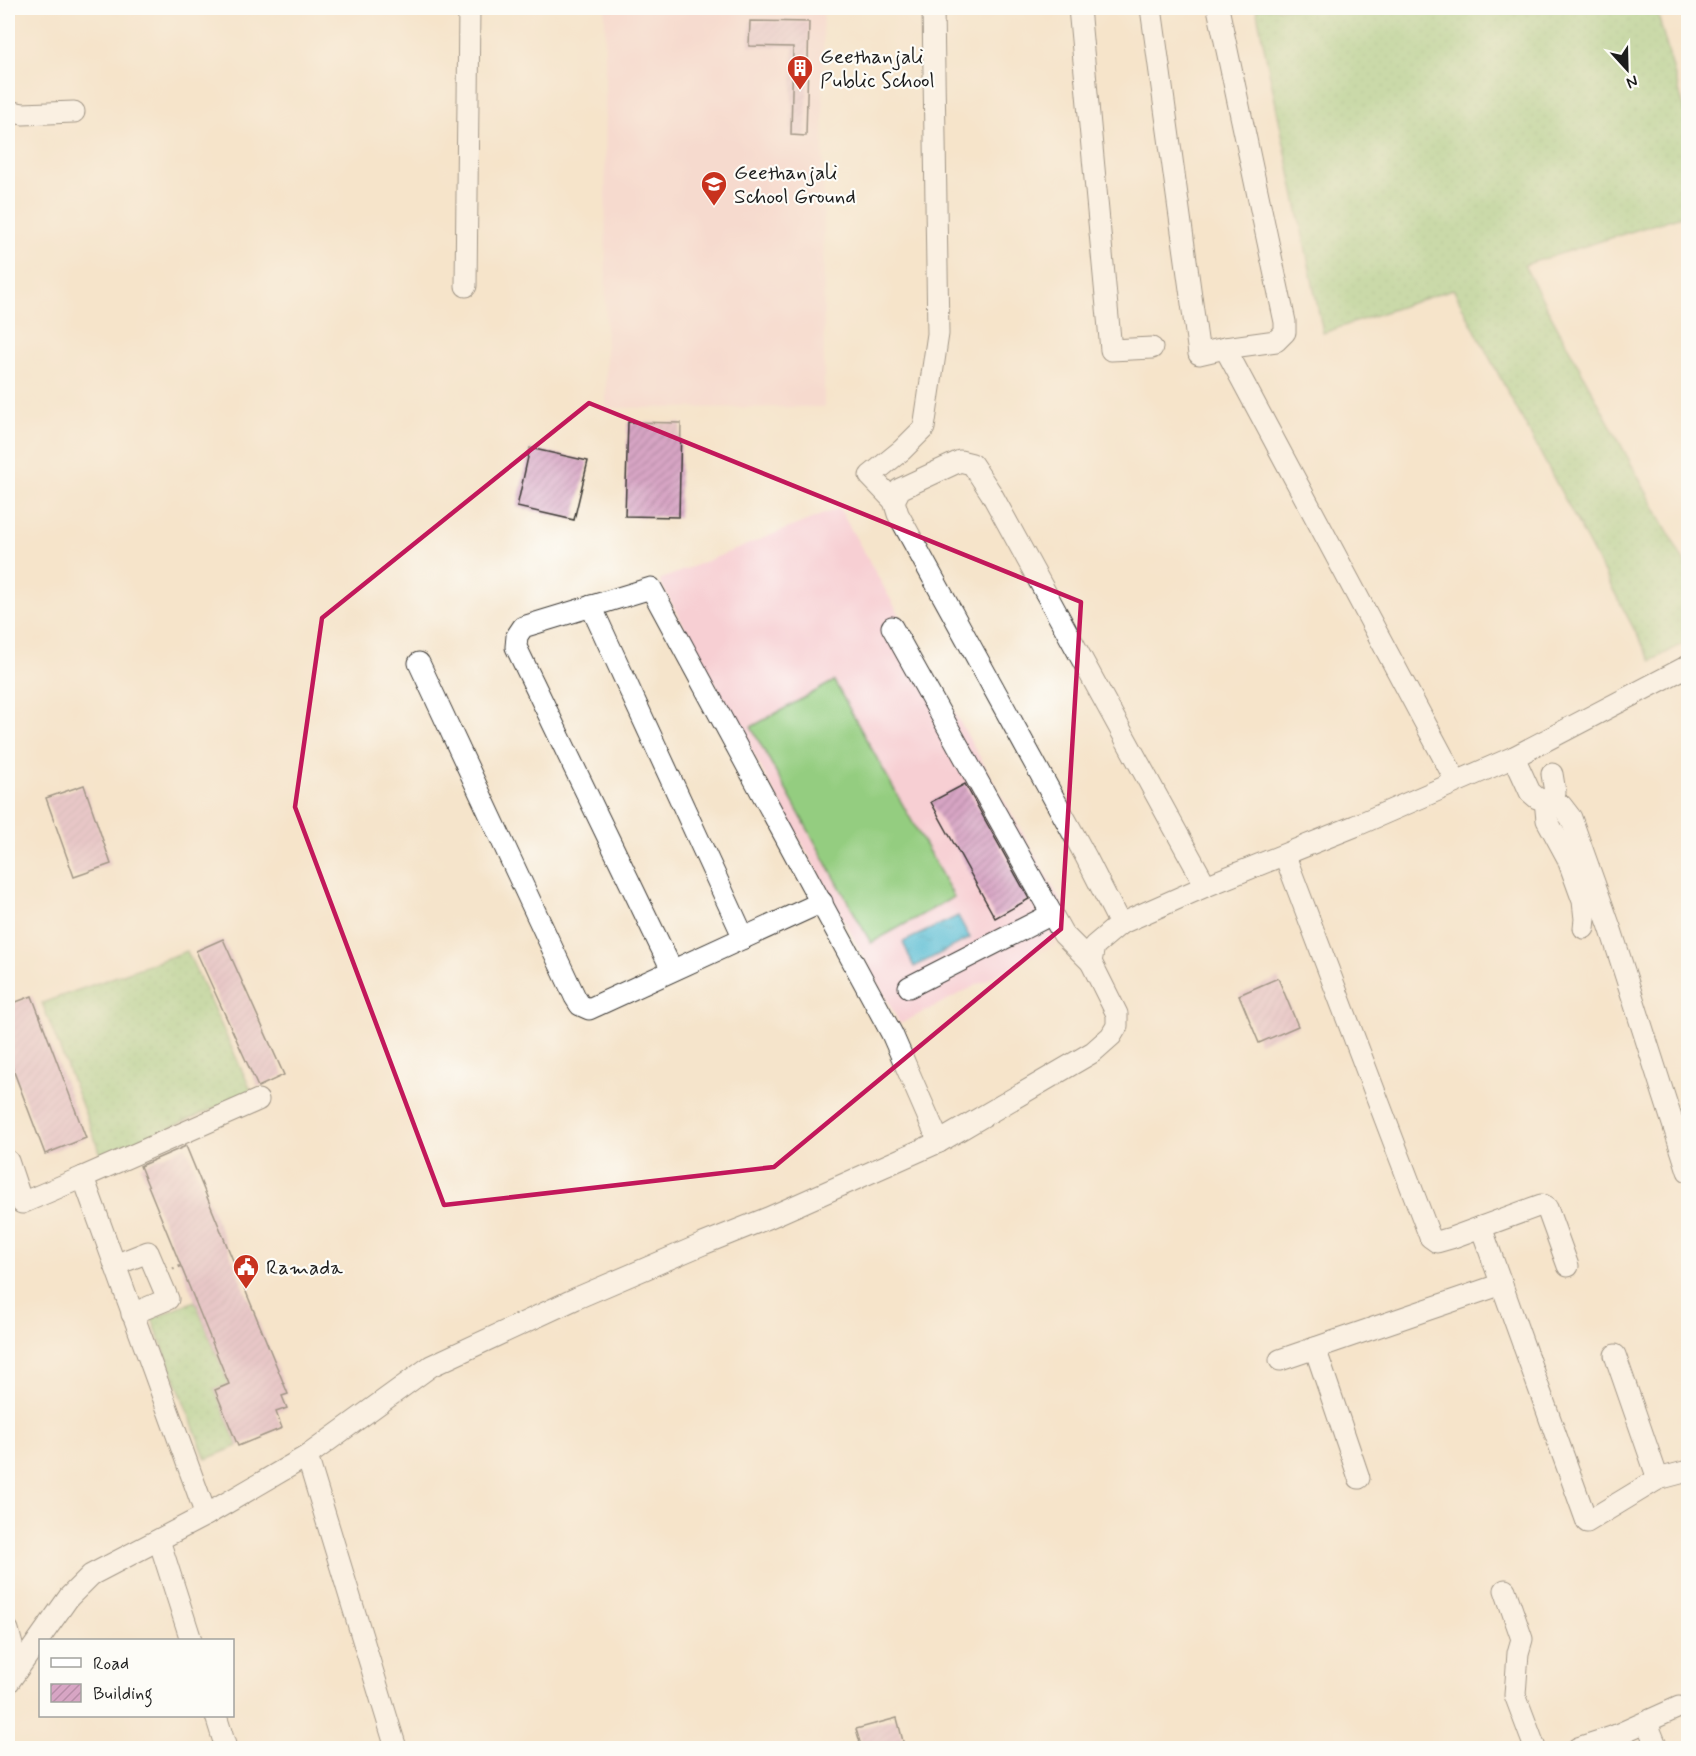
<svg xmlns="http://www.w3.org/2000/svg" width="1696" height="1756" viewBox="0 0 1696 1756" font-family="Mynerve,sans-serif">
<style>
.built{fill:#f7cfd3}
.grass{fill:url(#grass-dots);stroke:#58744e;stroke-width:1.5}
.pitch{fill:#94cd80;stroke:#58744e;stroke-width:1.5}
.water{fill:url(#water-ripples);stroke:#386b76;stroke-width:1.5}
.building{fill:url(#building-hatch)}
.lines{fill:none;stroke-linecap:round;stroke-linejoin:round}
.minor-casing{stroke:#3d3a36;stroke-width:23}
.path{stroke:#3d3a36;stroke-width:3;stroke-dasharray:1.5 4.5;stroke-linecap:butt}
.minor{stroke:#fff;stroke-width:21}
.marked{fill:none;stroke:#c2185b;stroke-width:4.5;stroke-linejoin:round}
.labels{text-anchor:middle;stroke-width:4.5;stroke-linejoin:round;paint-order:stroke}
.poi-label{font-size:21px;fill:#1c1c1c;stroke:#fdfcf7;text-anchor:start}
</style>
<defs>
<pattern id="grass-dots" width="8" height="8" patternUnits="userSpaceOnUse" patternTransform="scale(1.5)"><rect width="8" height="8" fill="#94cd80"/><path d="M2 2h.1M6 6h.1" fill="none" stroke="#7faf6e" stroke-width="1.8" stroke-linecap="round"/></pattern>
<pattern id="water-ripples" width="26" height="14" patternUnits="userSpaceOnUse" patternTransform="scale(1.5)"><rect width="26" height="14" fill="#53bad1"/><path d="M2 4q2-2 4 0t4 0M15 11q2-2 4 0t4 0" fill="none" stroke="#489fb3"/></pattern>
<pattern id="building-hatch" width="6" height="6" patternUnits="userSpaceOnUse" patternTransform="scale(1.5)"><rect width="6" height="6" fill="#d7a5c4"/><path d="M-1 1l2-2M0 6l6-6M5 7l2-2" fill="none" stroke="#b88da8"/></pattern>
</defs>
<rect width="100%" height="100%" fill="#fdfcf7"/>
<filter id="ink" filterUnits="userSpaceOnUse"><feTurbulence type="fractalNoise" baseFrequency=".0167" numOctaves="2"/><feDisplacementMap in="SourceGraphic" scale="12" xChannelSelector="R" yChannelSelector="G"/><feConvolveMatrix kernelMatrix="1 2 1 2 8 2 1 2 1" color-interpolation-filters="sRGB"/></filter>
<filter id="wash" filterUnits="userSpaceOnUse"><feTurbulence type="fractalNoise" baseFrequency=".008" numOctaves="4" result="noise"/><feDisplacementMap in="SourceGraphic" scale="24" xChannelSelector="R" yChannelSelector="G"/><feGaussianBlur stdDeviation="1.35" result="paint"/><feColorMatrix in="noise" values="0 0 0 0 0 0 0 0 0 0 0 0 0 0 0 0 0 1.4 0 .05"/><feComposite in="paint" operator="in"/></filter>
<g filter="url(#wash)">
<rect width="100%" height="100%" fill="#f5e4cb"/>
<g class="built">
<path d="M605,8H823L824,407L606,408Z"/>
<path d="M839,508L1079,933L900,1024L659,580Z"/>
</g>
<g class="grass">
<path d="M1256,8H1656L1688,122V214L1524,265L1688,569V641L1651,661L1453,289L1323,333Z"/>
<path d="M187,951L252,1092L102,1157L42,1003Z"/>
<path d="M195,1301L229,1384L215,1390L238,1446L206,1459L152,1319Z"/>
</g>
<path class="pitch" d="M834,681L954,897L871,943L751,727Z"/>
<path class="water" d="M958,916L970,938L914,967L903,942Z"/>
<g id="blocks">
<g class="building">
<path d="M750,21L809,22L806,136L791,135L793,47L749,46Z"/>
<path d="M628,422L681,423L679,517L625,516Z"/>
<path d="M530,448L588,461L574,520L517,507Z"/>
<path d="M965,784L1029,899L995,918L931,802Z"/>
<path d="M84,785L111,864L74,877L46,798Z"/>
<path d="M223,939L284,1075L258,1087L196,951Z"/>
<path d="M1278,978L1298,1026L1259,1043L1239,995Z"/>
<path d="M32,996L86,1138L45,1154L8,1056V1005Z"/>
<path d="M186,1146L288,1394L282,1396L287,1408L276,1412L282,1428L238,1446L215,1390L229,1384L140,1166Z"/>
<path d="M897,1718L905,1749H862L856,1729Z"/>
</g>
</g>
</g>
<g filter="url(#ink)">
<use href="#blocks" fill-opacity="0" stroke="#3d3a36" stroke-width="1.5"/>
<g class="lines">
<g class="minor-casing">
<g id="minor">
<path d="M1079,8L1111,350L1152,348"/>
<path d="M1151,8L1199,354L1225,348L1456,781"/>
<path d="M1218,8L1285,322V332L1276,341L1225,348"/>
<path d="M8,111L23,114L74,112"/>
<path d="M466,286L469,8"/>
<path d="M894,501L870,476L902,450L924,428L938,334L933,8"/>
<path d="M591,606L744,938"/>
<path d="M892,627L1063,934L1091,962"/>
<path d="M419,663L575,997L580,1005L589,1009L822,902"/>
<path d="M1514,757L1530,792L1537,798L1561,805L1571,818L1611,930L1688,1171"/>
<path d="M1545,800L1547,820L1567,857L1583,901L1585,919L1584,928"/>
<path d="M1552,801L1555,792L1552,774"/>
<path d="M1285,856L1430,1237L1437,1242L1451,1238L1541,1205L1547,1208L1568,1266"/>
<path d="M1120,924L1086,857L898,514L894,501L900,489L960,461L972,464L991,493L1206,886"/>
<path d="M672,970L516,647L517,636L523,627L651,588L892,1034L939,1142"/>
<path d="M909,987L1052,914"/>
<path d="M8,1161L22,1203L83,1177"/>
<path d="M1481,1227L1587,1522L1658,1479L1688,1471"/>
<path d="M115,1265L148,1252L168,1299L132,1314"/>
<path d="M1315,1348L1359,1478"/>
<path d="M1615,1355L1658,1479"/>
<path d="M1280,1360L1502,1284"/>
<path d="M307,1456L396,1748"/>
<path d="M206,1515L83,1177L258,1100"/>
<path d="M159,1540L191,1640"/>
<path d="M1505,1590L1522,1639L1518,1653L1515,1695L1535,1748"/>
<path d="M8,1630L18,1668"/>
<path d="M8,1683L69,1597L91,1575L206,1515L307,1456L431,1366L577,1298L703,1244L768,1218L939,1142L1093,1052L1111,1036L1117,1026V1014L1091,962L1094,946L1120,924L1206,886L1355,826L1514,757L1688,666"/>
<path d="M216,1716L226,1748"/>
<path d="M1647,1723L1657,1748"/>
<path d="M1578,1748L1612,1737L1679,1707"/>
</g>
</g>
<g class="path">
<path d="M701,8V15"/>
<path d="M173,1269L181,1266"/>
</g>
<use href="#minor" class="minor"/>
</g>
</g>
<path d="M0 0H1696V1756H0ZM589,403L1081,602L1061,929L774,1167L444,1205L295,807L322,618Z" fill="#f5e4cb" fill-opacity=".55" fill-rule="evenodd"/>
<path class="marked" d="M589,403L1081,602L1061,929L774,1167L444,1205L295,807L322,618Z"/>
<defs>
<g id="building-pin" transform="scale(1.35)"><path d="M0 17L-7.5 6A9.5 9.5 0 1 1 7.5 6Z" fill="#c8321e" stroke="#fdfcf7"/><path d="M-4-6H4V6H1V3H-1V6H-4ZM-2.5-4.3h1.7v1.8h-1.7ZM.8-4.3h1.7v1.8H.8ZM-2.5-1h1.7V.8h-1.7ZM.8-1h1.7V.8H.8Z" fill="#fff"/></g>
<g id="school-pin" transform="scale(1.35)"><path d="M0 17L-7.5 6A9.5 9.5 0 1 1 7.5 6Z" fill="#c8321e" stroke="#fdfcf7"/><path d="M0-5L7-2L0 1L-7-2ZM-4 1L0 2.5L4 1V4Q0 6-4 4Z" fill="#fff"/></g>
<g id="civic-pin" transform="scale(1.35)"><path d="M0 17L-7.5 6A9.5 9.5 0 1 1 7.5 6Z" fill="#c8321e" stroke="#fdfcf7"/><path d="M-.6-6.5H3V-4.5H.6V-3L4-1V1h2V6H-6V1h2V-1L-.6-3ZM-1.2 2.5V6h2.4V2.5Z" fill="#fff"/></g>
</defs>
<g fill-rule="evenodd">
<use href="#building-pin" x="800" y="68"/>
<use href="#school-pin" x="714" y="184"/>
<use href="#civic-pin" x="246" y="1267"/>
</g>
<g class="labels">
<g class="poi-label">
<text x="820" y="63">Geethanjali<tspan x="820" dy="24">Public School</tspan></text>
<text x="734" y="179">Geethanjali<tspan x="734" dy="24">School Ground</tspan></text>
<text x="266" y="1274">Ramada</text>
</g>
</g>
<rect width="1696" height="1756" fill="none" stroke="#fdfcf7" stroke-width="30"/>
<rect x="39" y="1639" width="195" height="78" fill="#fdfcf7" stroke="#a3a29f" stroke-width="1.5"/>
<rect x="51" y="1658" width="30" height="9" fill="#ffffff" stroke="#a3a29f" stroke-width="1.5"/>
<text x="93" y="1669" font-size="18" fill="#1c1c1c">Road</text>
<rect x="51" y="1684" width="30" height="18" fill="url(#building-hatch)" stroke="#a3a29f" stroke-width="1.5"/>
<text x="93" y="1699" font-size="18" fill="#1c1c1c">Building</text>
<g transform="translate(1627 69) rotate(158)" stroke="#fdfcf7" stroke-width="4.5" paint-order="stroke">
<path d="M0-4.5L10 22L0 15L-10 22Z" fill="#1c1c1c"/>
<text y="-9" font-size="16" font-weight="bold" text-anchor="middle" fill="#1c1c1c">N</text>
</g>
</svg>
